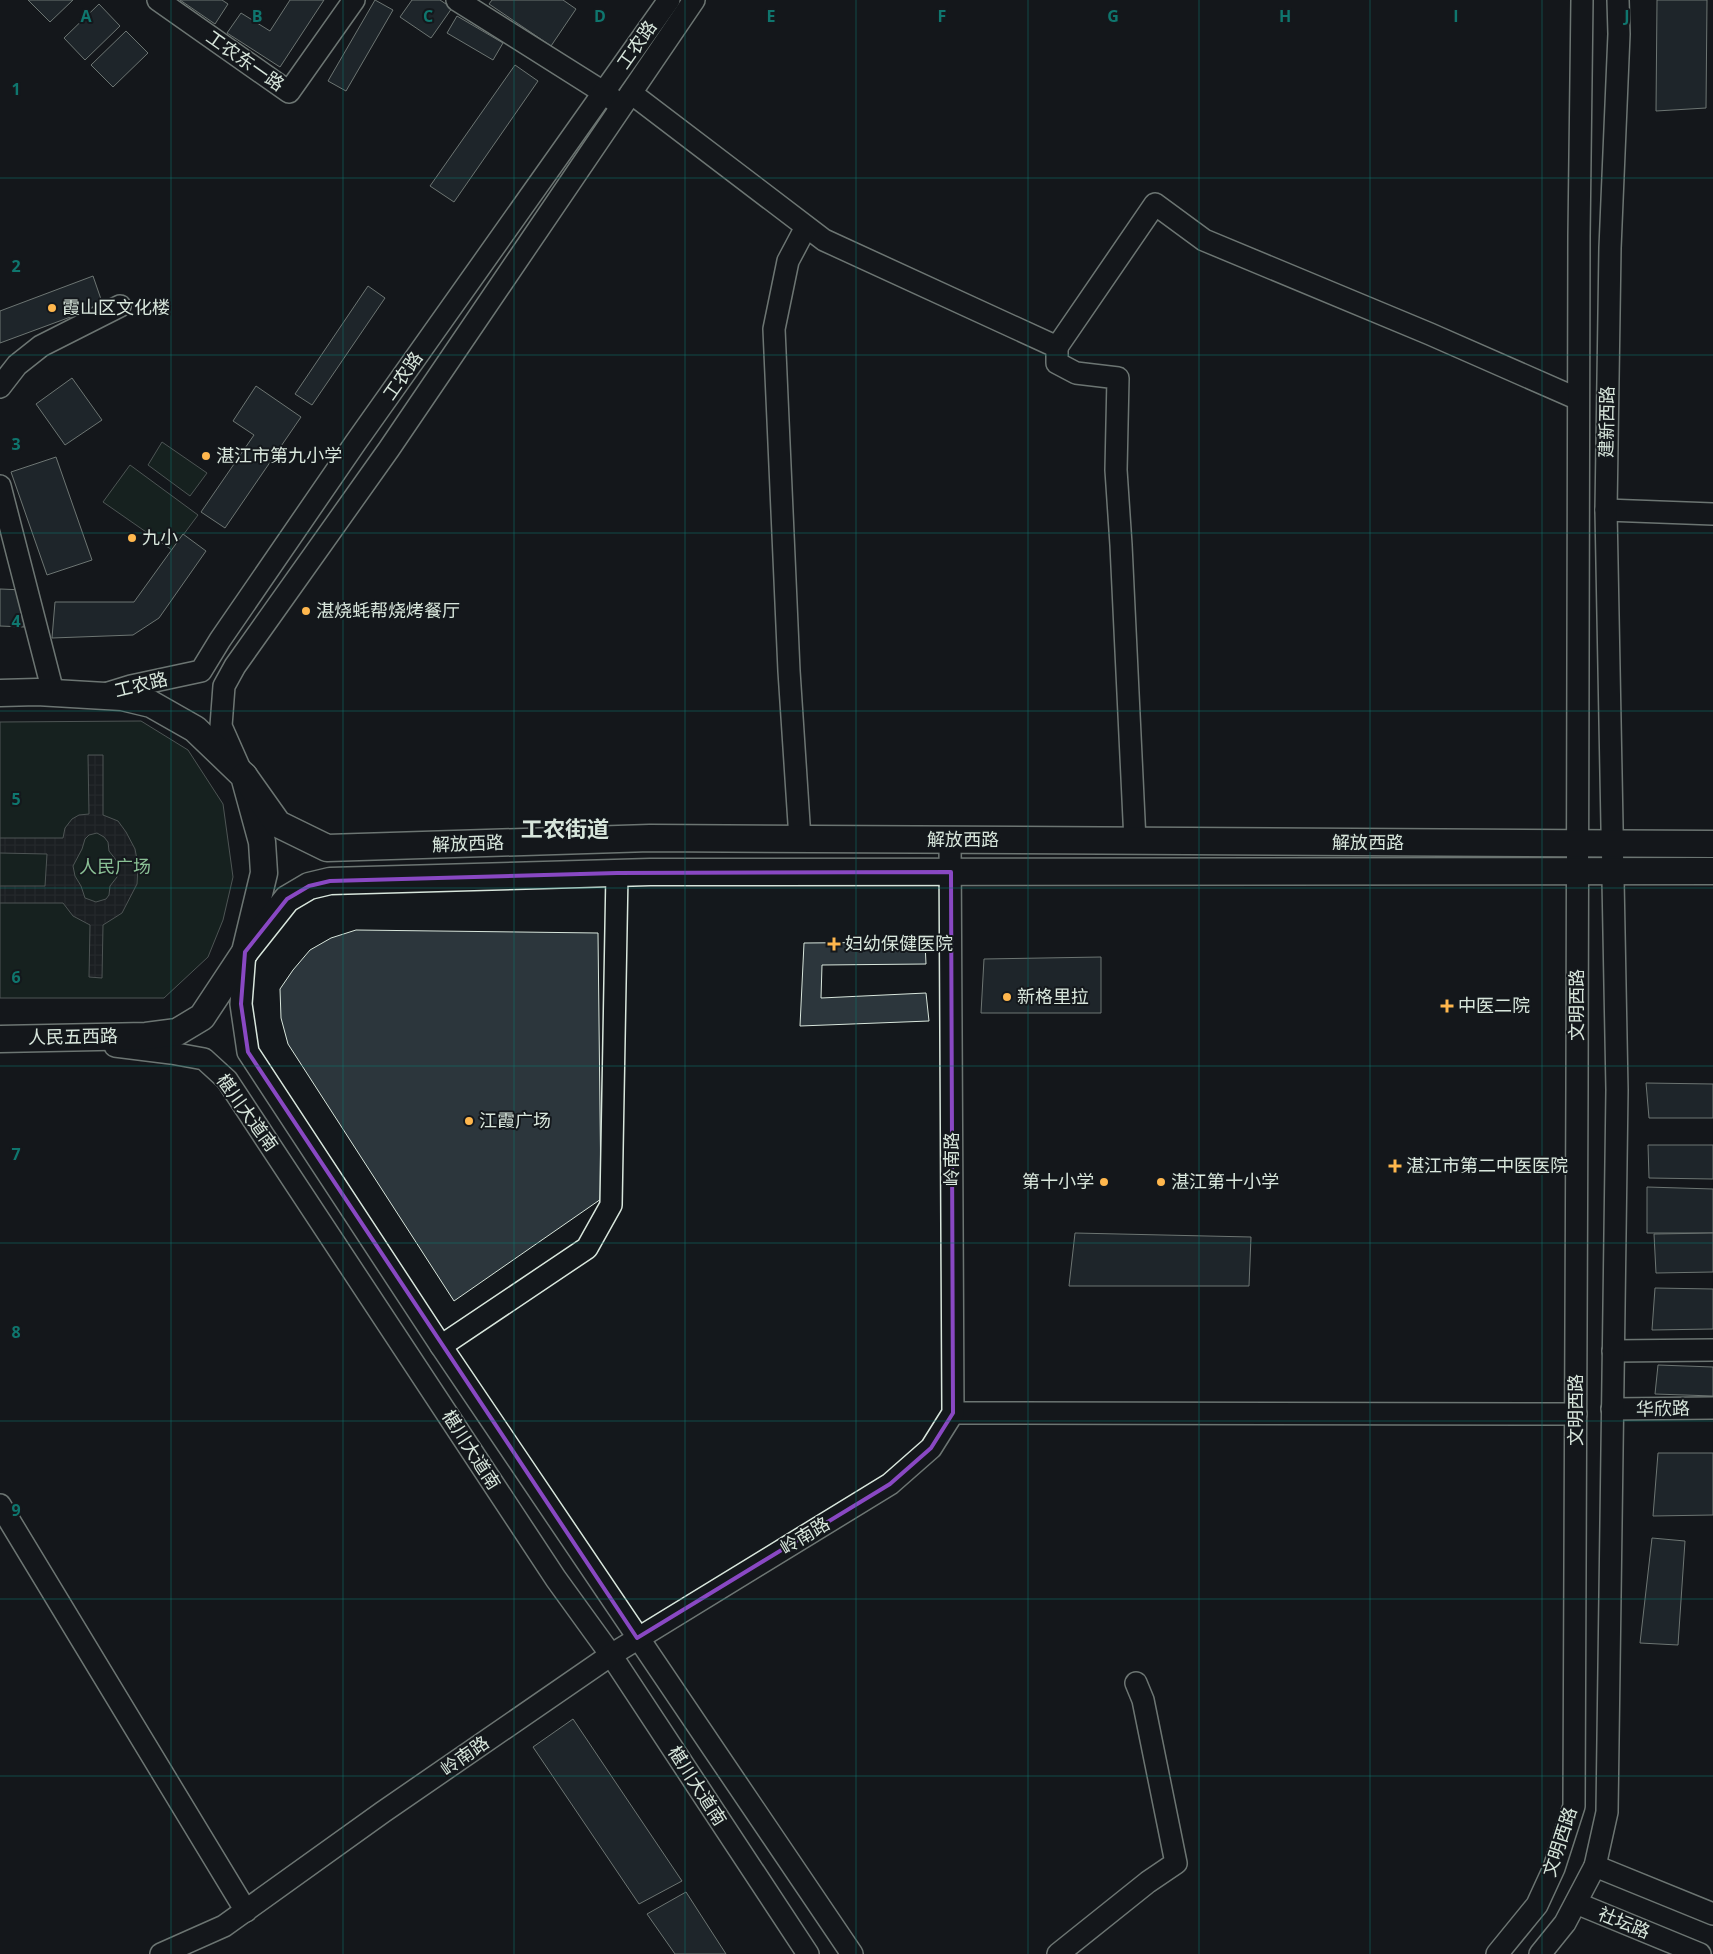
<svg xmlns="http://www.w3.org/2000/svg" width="1713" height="1954" viewBox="0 0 1713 1954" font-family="'Open Sans','Noto Sans SC',sans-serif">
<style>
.park{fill:#1a2d24;stroke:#939e99}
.plaza{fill:url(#plaza-grid);stroke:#939e99;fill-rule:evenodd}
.building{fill:#2c363c;stroke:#d8e6dc}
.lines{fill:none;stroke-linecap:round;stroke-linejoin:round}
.minor-casing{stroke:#d8e6dc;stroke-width:24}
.major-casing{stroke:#d8e6dc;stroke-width:29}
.minor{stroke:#14181c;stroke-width:21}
.major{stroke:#14181c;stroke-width:26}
.marked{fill:none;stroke:#8948c3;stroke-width:4;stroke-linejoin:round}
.grid{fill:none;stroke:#0f766e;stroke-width:1;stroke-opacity:0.55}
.poi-dot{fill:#ffb74d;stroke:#14181c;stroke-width:2}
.labels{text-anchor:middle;stroke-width:4;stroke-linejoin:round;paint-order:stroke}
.street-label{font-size:18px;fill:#d8e6dc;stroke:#14181c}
.poi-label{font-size:18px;fill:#d8e6dc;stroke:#14181c;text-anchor:start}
.park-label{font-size:18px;fill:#8ac095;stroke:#14181c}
.district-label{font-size:22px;font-weight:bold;fill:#d8e6dc;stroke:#14181c}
.grid-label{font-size:16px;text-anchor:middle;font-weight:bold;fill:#0f766e;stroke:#14181c;stroke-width:4;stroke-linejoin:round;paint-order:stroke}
</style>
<defs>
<pattern id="plaza-grid" width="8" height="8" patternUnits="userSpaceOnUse" patternTransform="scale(1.25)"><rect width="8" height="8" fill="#24282b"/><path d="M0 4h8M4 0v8" fill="none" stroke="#393d3f"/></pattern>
</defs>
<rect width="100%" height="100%" fill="#14181c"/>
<g class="park">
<path d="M162,442L207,473L190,496L148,465Z"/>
<path d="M130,465L198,515L172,550L103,502Z"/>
<path d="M141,721L188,750L223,804L233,877L223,920L208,957L164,998H0V722Z"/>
</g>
<path class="plaza" d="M88,755H103V815L118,821L126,832L135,849L138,865L137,884L122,913L103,925L102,978L89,977L90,925L73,916L63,903H0V886H45L47,854L0,853V838H63L65,828L72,819L79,815L89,814ZM97,833L104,837L108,842L109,851L116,860L118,872L117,877L110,886L109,895L106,899L96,902L85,898L81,886L75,876L73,866L82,849L85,839L89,835Z"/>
<g class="building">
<path d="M28,0H73L50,22Z"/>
<path d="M180,0H222L228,4L215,24Z"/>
<path d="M290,0H324L280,67L227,33L241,13L270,31Z"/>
<path d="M375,0L393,10L346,91L328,81Z"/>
<path d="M412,0H440L452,8L431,38L400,17Z"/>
<path d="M492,0H563L576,9L551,46L489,4Z"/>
<path d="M1657,0H1707L1706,108L1656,111Z"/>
<path d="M99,4L120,26L85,60L64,38Z"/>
<path d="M457,16L503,43L493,60L447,33Z"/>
<path d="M126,31L148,53L113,87L91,65Z"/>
<path d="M515,65L538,81L454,202L430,186Z"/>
<path d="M93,276L103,305L0,343V311Z"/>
<path d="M368,286L385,298L312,405L295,394Z"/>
<path d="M72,378L102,420L65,445L36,404Z"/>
<path d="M256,386L301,417L225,528L201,512L254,435L233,421Z"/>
<path d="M56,457L92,560L47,575L11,472Z"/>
<path d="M183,534L206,551L159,618L133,635L52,638L55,602H134Z"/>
<path d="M0,589L25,590L24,627L0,626Z"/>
<path d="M356,930L598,933L601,1199L454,1301L288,1044L281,1018L280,989L293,970L310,950L331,938Z"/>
<path d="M925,942L926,964L822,965L821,998L926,993L929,1021L800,1026L804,943Z"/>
<path d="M1101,957V1013H981L984,959Z"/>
<path d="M1646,1083L1713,1084V1118H1649Z"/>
<path d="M1648,1145H1713V1179L1649,1178Z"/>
<path d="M1647,1187L1713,1189V1233H1647Z"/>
<path d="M1075,1233L1251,1237L1249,1286H1069Z"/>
<path d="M1713,1233V1272L1656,1273L1654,1234Z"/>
<path d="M1655,1288L1713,1289V1329L1652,1330Z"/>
<path d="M1658,1365L1713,1367V1396L1655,1394Z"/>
<path d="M1658,1453H1713V1515L1653,1516Z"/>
<path d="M1652,1538L1685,1541L1678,1645L1640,1643Z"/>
<path d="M573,1719L682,1881L639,1904L533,1747Z"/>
<path d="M686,1892L726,1954H675L647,1914Z"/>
</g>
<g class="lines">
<g class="minor-casing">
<g id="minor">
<path d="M158,0L289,92L354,0"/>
<path d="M457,0L603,92L615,101"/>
<path d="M631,93L824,240L1057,347L1155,204L1204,240L1430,334L1578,399"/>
<path d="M1057,347V363L1076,373L1118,378L1116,470L1121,545L1135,841"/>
<path d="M0,387L17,365L41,346L120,306"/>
<path d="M0,486L53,692"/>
<path d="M1606,510L1713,514"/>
<path d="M105,694L131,686L201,671L220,640L356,442L669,0"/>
<path d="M240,769L221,726L224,686L235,666L389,449L694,0"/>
<path d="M800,839L789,671L774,329L788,261L806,227"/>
<path d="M245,952L241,1004L248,1052L441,1346L852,1954"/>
<path d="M115,1046L171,1053L204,1059L227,1080L556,1579L611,1655L808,1954"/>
<path d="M441,1346L587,1248L611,1205L617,873"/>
<path d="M1613,1351L1713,1350"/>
<path d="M1612,1409L1713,1408"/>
<path d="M953,1413L1576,1414"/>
<path d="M0,1505L246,1911"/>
<path d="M1595,1866L1713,1914"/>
<path d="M1576,1903L1700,1954"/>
<path d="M161,1954L224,1926L383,1812L611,1655L890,1484L931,1448L953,1413L950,840"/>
<path d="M1058,1954L1148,1882L1176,1863L1143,1700L1136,1683"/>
<path d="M1497,1954L1537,1905L1554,1868L1574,1806L1577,1087L1579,236L1582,0"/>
<path d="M1540,1954L1565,1923L1595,1866L1607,1812L1617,1090L1606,510L1610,248L1619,34L1618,0"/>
</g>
</g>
<g class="major-casing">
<g id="major">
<path d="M0,693L37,692L122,697L151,704L195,729L244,776L262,842L264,873L245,952L202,1017L177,1032L146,1036L0,1039"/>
<path d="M244,776L278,824L327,848L650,838L1713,844"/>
<path d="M245,952L287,899L309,886L330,881L650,872L1713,871"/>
</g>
</g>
<use href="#minor" class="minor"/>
<use href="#major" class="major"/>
</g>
<path d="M0 0H1713V1954H0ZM951,872L953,1413L931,1448L890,1484L637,1638L248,1052L241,1004L245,952L287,899L309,886L330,881L617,873Z" fill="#14181c" fill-opacity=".55" fill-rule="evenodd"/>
<path class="marked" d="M951,872L953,1413L931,1448L890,1484L637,1638L248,1052L241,1004L245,952L287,899L309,886L330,881L617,873Z"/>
<path class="grid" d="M171,0V1954M343,0V1954M514,0V1954M685,0V1954M856,0V1954M1028,0V1954M1199,0V1954M1370,0V1954M1542,0V1954M0,178H1713M0,355H1713M0,533H1713M0,711H1713M0,888H1713M0,1066H1713M0,1243H1713M0,1421H1713M0,1599H1713M0,1776H1713"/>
<g class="poi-dot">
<circle cx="52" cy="308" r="5"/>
<circle cx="206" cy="456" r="5"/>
<circle cx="132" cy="538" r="5"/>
<circle cx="306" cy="611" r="5"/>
<path d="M831.5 936.5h5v5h5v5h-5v5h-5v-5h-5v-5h5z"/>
<circle cx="1007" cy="997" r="5"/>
<path d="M1444.5 998.5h5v5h5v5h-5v5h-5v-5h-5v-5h5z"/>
<circle cx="469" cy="1121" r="5"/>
<path d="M1392.5 1158.5h5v5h5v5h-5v5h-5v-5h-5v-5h5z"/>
<circle cx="1104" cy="1182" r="5"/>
<circle cx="1161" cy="1182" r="5"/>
</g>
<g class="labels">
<g class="street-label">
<text transform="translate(637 45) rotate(-55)" y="6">工农路</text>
<text transform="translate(245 61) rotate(35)" y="6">工农东一路</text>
<text transform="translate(403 376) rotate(-55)" y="6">工农路</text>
<text transform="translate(1607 422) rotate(-89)" y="6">建新西路</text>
<text transform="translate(141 685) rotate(-14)" y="6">工农路</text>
<text x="963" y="846">解放西路</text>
<text x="1368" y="849">解放西路</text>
<text transform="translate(468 844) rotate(-2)" y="6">解放西路</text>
<text transform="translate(1577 1005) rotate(-90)" y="6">文明西路</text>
<text transform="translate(73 1037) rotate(-1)" y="6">人民五西路</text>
<text transform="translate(247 1113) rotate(54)" y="6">椹川大道南</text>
<text transform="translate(952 1159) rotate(-90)" y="6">岭南路</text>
<text transform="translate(1663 1409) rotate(-1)" y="6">华欣路</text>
<text transform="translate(1576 1410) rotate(-90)" y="6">文明西路</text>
<text transform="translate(471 1450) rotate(57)" y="6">椹川大道南</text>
<text transform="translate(805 1536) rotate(-31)" y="6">岭南路</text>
<text transform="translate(465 1756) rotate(-35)" y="6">岭南路</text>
<text transform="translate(697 1786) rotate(57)" y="6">椹川大道南</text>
<text transform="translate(1560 1842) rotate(-72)" y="6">文明西路</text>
<text transform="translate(1624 1923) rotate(22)" y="6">社坛路</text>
</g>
<g class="poi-label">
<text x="62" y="314">霞山区文化楼</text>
<text x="216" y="462">湛江市第九小学</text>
<text x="142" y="544">九小</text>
<text x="316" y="617">湛烧蚝帮烧烤餐厅</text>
<text x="845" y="950">妇幼保健医院</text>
<text x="1017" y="1003">新格里拉</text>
<text x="1458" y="1012">中医二院</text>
<text x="479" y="1127">江霞广场</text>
<text x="1406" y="1172">湛江市第二中医医院</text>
<text x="1094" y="1188" text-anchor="end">第十小学</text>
<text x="1171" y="1188">湛江第十小学</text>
</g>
<g class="park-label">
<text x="115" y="873">人民广场</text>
</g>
<g class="district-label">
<text x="565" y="837">工农街道</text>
</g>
</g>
<g class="grid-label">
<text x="86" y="22">A</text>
<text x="257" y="22">B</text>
<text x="428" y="22">C</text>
<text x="600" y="22">D</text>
<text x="771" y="22">E</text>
<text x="942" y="22">F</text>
<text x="1113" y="22">G</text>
<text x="1285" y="22">H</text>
<text x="1456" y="22">I</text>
<text x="1627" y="22">J</text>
<text x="16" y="95">1</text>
<text x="16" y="272">2</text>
<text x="16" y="450">3</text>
<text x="16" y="627">4</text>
<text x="16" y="805">5</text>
<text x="16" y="983">6</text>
<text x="16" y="1160">7</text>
<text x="16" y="1338">8</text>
<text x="16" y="1516">9</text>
</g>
</svg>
